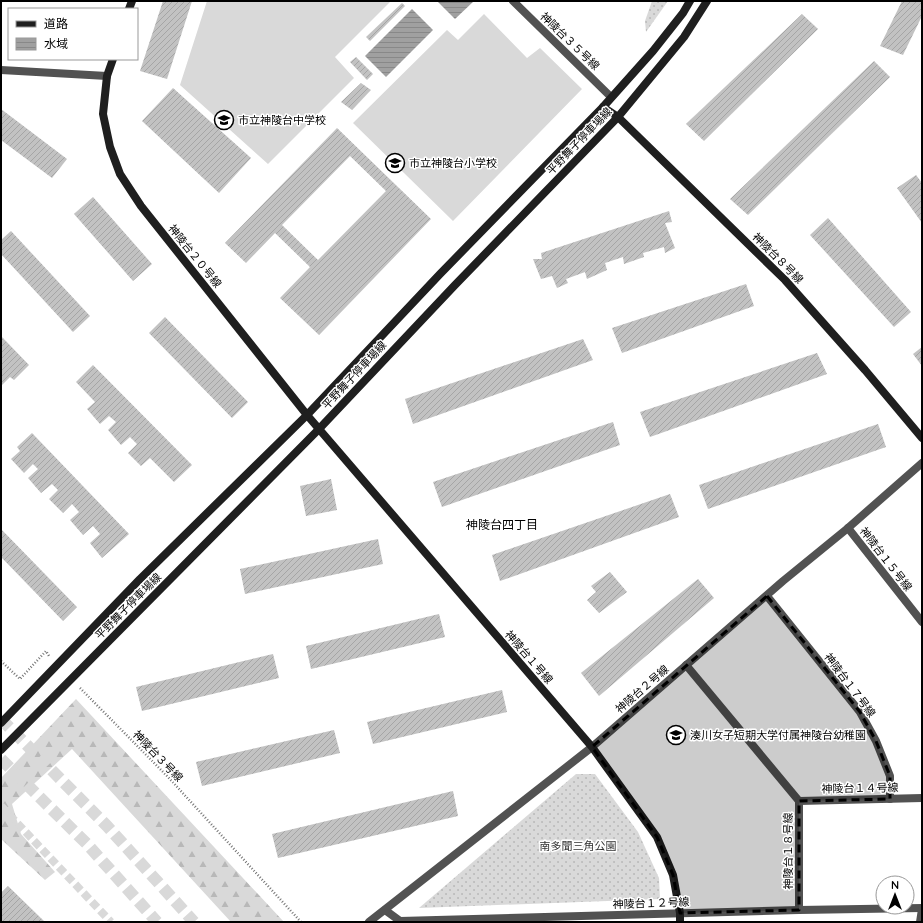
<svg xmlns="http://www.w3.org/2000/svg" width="923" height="923" viewBox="0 0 923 923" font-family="Quicksand,'Noto Sans JP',sans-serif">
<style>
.grass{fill:url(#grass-dots)}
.forest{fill:url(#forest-firs)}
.pitch{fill:#d9d9d9}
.water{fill:url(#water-rules)}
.building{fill:url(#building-hatch);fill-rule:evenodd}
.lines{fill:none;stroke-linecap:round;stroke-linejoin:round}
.secondary-tunnel{stroke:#d9d9d9;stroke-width:8;stroke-dasharray:8 4;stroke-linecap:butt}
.highway-tunnel{stroke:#d9d9d9;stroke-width:12;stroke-dasharray:12 6;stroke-linecap:butt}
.path{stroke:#747474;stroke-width:2.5;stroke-dasharray:1 2;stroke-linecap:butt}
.street{stroke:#525252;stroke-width:8}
.secondary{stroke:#1f1f1f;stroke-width:8}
.marked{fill:#000;fill-opacity:0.2;stroke:#000;stroke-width:3;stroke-dasharray:8 5;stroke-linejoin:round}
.labels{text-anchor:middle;stroke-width:3;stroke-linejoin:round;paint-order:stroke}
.street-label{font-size:11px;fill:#000;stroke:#fff}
.poi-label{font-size:11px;fill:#000;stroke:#fff;text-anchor:start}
.park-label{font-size:11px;fill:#303030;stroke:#fff}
.neighbourhood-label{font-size:12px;fill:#000;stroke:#fff}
</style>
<defs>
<pattern id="grass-dots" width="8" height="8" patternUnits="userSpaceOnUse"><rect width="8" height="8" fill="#d9d9d9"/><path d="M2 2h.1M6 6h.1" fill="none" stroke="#b8b8b8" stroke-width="1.8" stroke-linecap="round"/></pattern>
<pattern id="forest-firs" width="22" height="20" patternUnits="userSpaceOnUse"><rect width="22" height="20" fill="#d9d9d9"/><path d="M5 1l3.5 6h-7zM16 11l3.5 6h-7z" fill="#b8b8b8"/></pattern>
<pattern id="water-rules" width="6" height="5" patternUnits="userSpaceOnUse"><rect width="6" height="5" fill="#a0a0a0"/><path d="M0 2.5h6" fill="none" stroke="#888"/></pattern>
<pattern id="building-hatch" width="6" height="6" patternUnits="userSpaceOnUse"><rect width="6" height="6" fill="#c2c2c2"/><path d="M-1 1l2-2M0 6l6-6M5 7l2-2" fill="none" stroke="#a5a5a5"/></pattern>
</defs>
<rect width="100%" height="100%" fill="#fff"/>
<g class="grass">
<path d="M652,1H668L646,32L645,21Z"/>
<path d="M576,774H595L638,832L659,878L660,899L419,908Z"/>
</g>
<path class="forest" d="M76,699L284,922H231L72,749L12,804L21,834L55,872L45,880L1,839V778Z"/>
<g class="pitch">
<path d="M207,1H391L335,57L354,78L268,164L180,85Z"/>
<path d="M484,14L527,58L540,48L582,89L453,221L353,123L447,30L458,40Z"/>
</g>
<g class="water">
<path d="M437,1H474L455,19Z"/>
<path d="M412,9L433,30L386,77L365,56Z"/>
</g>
<g class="building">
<path d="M163,1H192L167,79L140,71Z"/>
<path d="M902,1H922V16L903,55L880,46Z"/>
<path d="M402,3L405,6L370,41L366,37Z"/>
<path d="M802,14L818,29L704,141L686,124Z"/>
<path d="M356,57L373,74L367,80L350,62Z"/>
<path d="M874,61L890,77L748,215L730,199Z"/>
<path d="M361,83L371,90L352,110L341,102Z"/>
<path d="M173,88L251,158L219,193L142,121Z"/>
<path d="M1,109L67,159L52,178L1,140Z"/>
<path d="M337,128L431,219L319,335L280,298L310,267L275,233L246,263L225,243ZM350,156L386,191L318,260L282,225Z"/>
<path d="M916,175L922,183V223L897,188Z"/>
<path d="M93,197L152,264L133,281L74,214Z"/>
<path d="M669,211L672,222L665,223L675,248L665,253L664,247L643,253L644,257L624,264L623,257L605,263L607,270L587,279L585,272L566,279L568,283L557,288L552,276L541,279L533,259H542L541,253Z"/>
<path d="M828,218L911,312L894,327L810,235Z"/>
<path d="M11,231L90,316L73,332L1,254V240Z"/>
<path d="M746,284L754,306L622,353L612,328Z"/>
<path d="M165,317L248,402L232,418L149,333Z"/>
<path d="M1,336L29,365L14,380L10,377L1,386Z"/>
<path d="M583,339L593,360L413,424L405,399Z"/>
<path d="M922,347V366L913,354Z"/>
<path d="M817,353L827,374L650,437L640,412Z"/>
<path d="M93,365L192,465L174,482L150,458L141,466L128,453L137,444L130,437L121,445L108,430L116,422L109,416L100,424L87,409L95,402L76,382Z"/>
<path d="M613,422L620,445L442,507L433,482Z"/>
<path d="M878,424L886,447L708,509L699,485Z"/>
<path d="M32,433L129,534L102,558L90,543L100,534L93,526L83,535L70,520L79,512L72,504L63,513L49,499L58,490L52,484L41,493L28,478L38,469L33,464L24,473L11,459L20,451L17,447Z"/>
<path d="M331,479L337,510L306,516L300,486Z"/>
<path d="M670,494L679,517L500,581L492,555Z"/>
<path d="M1,529L77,607L63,621L1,557Z"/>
<path d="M378,539L383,564L245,594L240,569Z"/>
<path d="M610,572L627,592L599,613L587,600L596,592L591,586Z"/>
<path d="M698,579L714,598L599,696L581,673Z"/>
<path d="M439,614L445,637L311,669L306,646Z"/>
<path d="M273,654L279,678L142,711L136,687Z"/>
<path d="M502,690L507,712L373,744L367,722Z"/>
<path d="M334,730L340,753L202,786L196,762Z"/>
<path d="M453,791L458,816L278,858L272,834Z"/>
<path d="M8,886L45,922H3L1,920V893Z"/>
</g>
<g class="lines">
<path class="secondary-tunnel" d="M1,806L111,922"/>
<g class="highway-tunnel">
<path d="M1,719L107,826L194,922"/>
<path d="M1,759L87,844L157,922"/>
</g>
<g class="path">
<path d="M1,661L20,679L46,651L49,656"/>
<path d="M80,688L168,777L301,922"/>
</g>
<g class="street">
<path d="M513,1L611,97"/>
<path d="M1,70L107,76"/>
<path d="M848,528L922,622"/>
<path d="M767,596L860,712L876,741L890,776V799"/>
<path d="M686,665L799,801V910"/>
<path d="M799,801L922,798"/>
<path d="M385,910L400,921L799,910L922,908"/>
<path d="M369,922L592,747L783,581L848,528L922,463"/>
<path d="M920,922L922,909"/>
</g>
<g class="secondary">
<path d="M129,9L132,1"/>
<path d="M113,59L107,76L103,114L110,147L120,174L141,206L307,415L592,747L657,837L673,875L680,913V922"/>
<path d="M603,107L618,117L785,280L865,370L922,438"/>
<path d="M1,723L140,579L307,415L440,274L603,107L653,51L683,13L690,1"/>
<path d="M1,750L319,429L455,285L618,117L684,37L707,1"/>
</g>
</g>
<path class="marked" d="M767,596L860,712L876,741L890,776V799L799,801V910L680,913L673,875L657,837L592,747Z"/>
<defs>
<g id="school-ring" transform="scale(1)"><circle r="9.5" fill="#fff" stroke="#000" stroke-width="1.5"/><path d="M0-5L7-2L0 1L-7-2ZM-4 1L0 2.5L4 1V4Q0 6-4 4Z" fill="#000"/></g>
</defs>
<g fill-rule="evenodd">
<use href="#school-ring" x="224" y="120"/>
<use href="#school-ring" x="395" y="163"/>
<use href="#school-ring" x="676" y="735"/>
</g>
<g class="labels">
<g class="street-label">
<text transform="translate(570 41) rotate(44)" y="4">神陵台３５号線</text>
<text transform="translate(579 141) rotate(-46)" y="4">平野舞子停車場線</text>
<text transform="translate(195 256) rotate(51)" y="4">神陵台２０号線</text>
<text transform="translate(778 258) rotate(45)" y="4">神陵台８号線</text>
<text transform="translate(354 375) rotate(-47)" y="4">平野舞子停車場線</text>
<text transform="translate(886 559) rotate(52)" y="4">神陵台１５号線</text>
<text transform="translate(128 606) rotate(-45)" y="4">平野舞子停車場線</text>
<text transform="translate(529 657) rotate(49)" y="4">神陵台１号線</text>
<text transform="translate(850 685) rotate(53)" y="4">神陵台１７号線</text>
<text transform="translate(642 689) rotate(-41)" y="4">神陵台２号線</text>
<text transform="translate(158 756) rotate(46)" y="4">神陵台３号線</text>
<text transform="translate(860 788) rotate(-1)" y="4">神陵台１４号線</text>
<text transform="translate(788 851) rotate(-90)" y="4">神陵台１８号線</text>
<text transform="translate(651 903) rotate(-2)" y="4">神陵台１２号線</text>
</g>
<g class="poi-label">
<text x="238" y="124">市立神陵台中学校</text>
<text x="409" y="167">市立神陵台小学校</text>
<text x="690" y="739">湊川女子短期大学付属神陵台幼稚園</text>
</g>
<g class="park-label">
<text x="578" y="850">南多聞三角公園</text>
</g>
<g class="neighbourhood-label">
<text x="502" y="529">神陵台四丁目</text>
</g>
</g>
<rect width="923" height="923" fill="none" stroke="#000000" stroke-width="4"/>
<rect x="8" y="8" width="130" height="52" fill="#ffffff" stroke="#999999"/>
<rect x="16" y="21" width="20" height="6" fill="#1f1f1f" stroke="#999999"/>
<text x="44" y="28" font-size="12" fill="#000000">道路</text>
<rect x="16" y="38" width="20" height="12" fill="url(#water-rules)" stroke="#999999"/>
<text x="44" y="48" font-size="12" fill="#000000">水域</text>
<g transform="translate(895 895)"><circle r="19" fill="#ffffff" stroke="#999999"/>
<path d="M0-3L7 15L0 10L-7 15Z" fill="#000000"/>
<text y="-6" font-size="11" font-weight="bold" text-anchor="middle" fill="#000000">N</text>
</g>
</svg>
